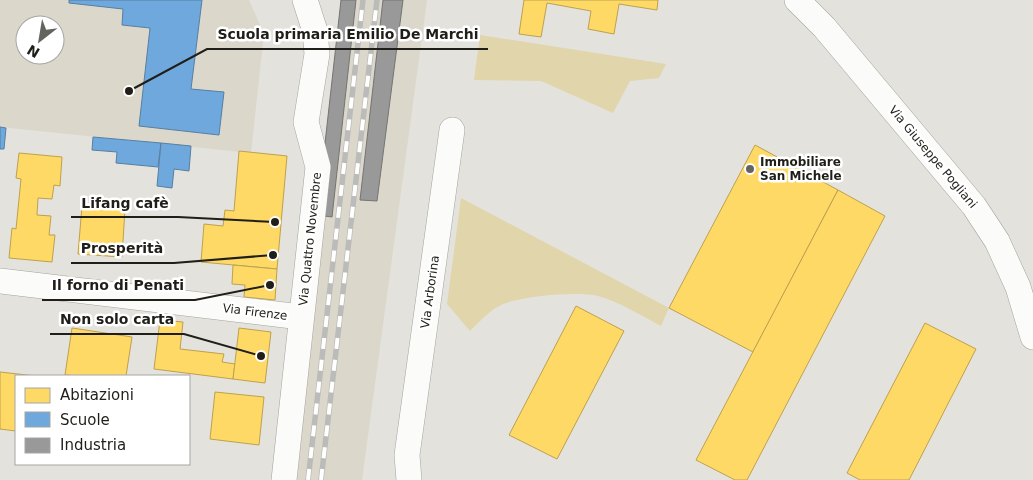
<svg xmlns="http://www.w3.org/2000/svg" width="1033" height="480" viewBox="0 0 1033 480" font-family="'DejaVu Sans',sans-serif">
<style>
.built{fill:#dbd7cb;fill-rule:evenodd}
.green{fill:#e1d5ab}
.homes{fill:#ffd966;stroke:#bca14f}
.schools{fill:#6fa8dc;stroke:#577fa2}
.industry{fill:#999;stroke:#747473}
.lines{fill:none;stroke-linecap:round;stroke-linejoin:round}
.minor-casing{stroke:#a4a39e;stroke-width:26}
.minor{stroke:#fbfbfa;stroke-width:25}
.rail-casing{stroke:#bbbbb9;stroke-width:5.5}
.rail{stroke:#fff;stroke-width:4;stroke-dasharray:11;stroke-linecap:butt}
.poi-dot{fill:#64635d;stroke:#fff;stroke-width:2}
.labels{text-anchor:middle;stroke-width:5;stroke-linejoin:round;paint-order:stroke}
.street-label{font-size:12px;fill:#1f1e19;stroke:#fff}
.poi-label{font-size:12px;font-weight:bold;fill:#1f1e19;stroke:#fff;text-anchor:start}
.leader{fill:none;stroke:#1f1e19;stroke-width:2}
.callout-dot{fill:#1f1e19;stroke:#fff;stroke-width:2}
.callout-label{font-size:14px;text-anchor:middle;font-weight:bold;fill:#1f1e19;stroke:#fff;stroke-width:5;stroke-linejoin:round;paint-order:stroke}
</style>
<rect width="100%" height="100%" fill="#e4e2dc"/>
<g class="built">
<path d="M0,0H249L264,34L251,153L0,127ZM25,25H55V55H25Z"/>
<path d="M341,0H427L362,480H290L299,387Z"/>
</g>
<g class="green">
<path d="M480,35L666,64L659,78L630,81L613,113L541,81L474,80Z"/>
<path d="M461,198L669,308L661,326C640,315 620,302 598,296C577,291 523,296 503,304C490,310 480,321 470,331L447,304Z"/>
</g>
<g class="homes">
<path d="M524,0H658L657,10L619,4L614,34L588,29L591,11L547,3L541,37L519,34Z"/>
<path d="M755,145L838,190L753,352L669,308Z"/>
<path d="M239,151L287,156L277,269L201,262L204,224L223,226L225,210L234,211Z"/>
<path d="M19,153L62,157L60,186L54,185L52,199L38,198L37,215L51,216L49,235H55L52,262L9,258L12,228L16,229L21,179L16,178Z"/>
<path d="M838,190L885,216L747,480H735L696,460Z"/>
<path d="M82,206L125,209L122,257L78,254Z"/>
<path d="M233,265L277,269L275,300L244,297L245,285L232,284Z"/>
<path d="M576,306L624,331L557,459L509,435Z"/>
<path d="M160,320L183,322L180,349L224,354L222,362L235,364L233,379L154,369Z"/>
<path d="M925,323L976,349L909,480H860L847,473Z"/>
<path d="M72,328L132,337L126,376H77L65,375Z"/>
<path d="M239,328L271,332L265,383L233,379Z"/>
<path d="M0,372L36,376H16V431L0,429Z"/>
<path d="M215,392L264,397L259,445L210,439Z"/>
</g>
<g class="schools">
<path d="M69,0H202L191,89L224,92L219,135L139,126L150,28L122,25L123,9L69,3Z"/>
<path d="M0,127L6,128L4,149H0Z"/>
<path d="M93,137L161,143L158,167L116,163L117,152L92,150Z"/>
<path d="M161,143L191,146L189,171L174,169L172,188L157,186Z"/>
</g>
<g class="industry">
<path d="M341,0H356L332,217L317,215Z"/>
<path d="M383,0H403L377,201L360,200Z"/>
</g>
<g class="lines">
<g class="minor-casing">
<g id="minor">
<path d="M797,0L824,27L974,206L997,241L1018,287L1033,337"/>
<path d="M0,281L301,317"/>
<path d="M284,480L318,167L306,122L317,54L315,31L305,0"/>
<path d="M409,480L407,455L452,130"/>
</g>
</g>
<use href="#minor" class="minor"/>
<g class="rail-casing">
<g id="rail">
<path d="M308,480L363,0"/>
<path d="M321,480L377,0"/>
</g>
</g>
<use href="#rail" class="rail"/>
</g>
<circle class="poi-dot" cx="750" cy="169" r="5"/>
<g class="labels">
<g class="street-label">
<text transform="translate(933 157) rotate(50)" y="4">Via Giuseppe Pogliani</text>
<text transform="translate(310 239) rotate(-84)" y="4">Via Quattro Novembre</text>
<text transform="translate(430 292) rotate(-82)" y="4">Via Arborina</text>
<text transform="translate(255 312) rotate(7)" y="4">Via Firenze</text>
</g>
<g class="poi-label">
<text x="760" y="166">Immobiliare<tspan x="760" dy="14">San Michele</tspan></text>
</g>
</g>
<path class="leader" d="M129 91L207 49H488M275 222L178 217H71M273 255L174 263H71M270 285L195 300H42M261 356L184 334H50"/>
<g class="callout-dot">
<circle cx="129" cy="91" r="5"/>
<circle cx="275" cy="222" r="5"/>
<circle cx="273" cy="255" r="5"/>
<circle cx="270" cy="285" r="5"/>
<circle cx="261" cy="356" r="5"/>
</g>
<g class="callout-label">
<text x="348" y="39">Scuola primaria Emilio De Marchi</text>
<text x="125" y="208">Lifang cafè</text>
<text x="122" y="253">Prosperità</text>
<text x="118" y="290">Il forno di Penati</text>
<text x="117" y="324">Non solo carta</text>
</g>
<rect x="15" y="375" width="175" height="90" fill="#ffffff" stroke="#a5a5a3"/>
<rect x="25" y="388" width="25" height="15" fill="#ffd966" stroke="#a5a5a3"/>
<text x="60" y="400" font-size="15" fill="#1f1e19">Abitazioni</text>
<rect x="25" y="412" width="25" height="15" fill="#6fa8dc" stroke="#a5a5a3"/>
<text x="60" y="425" font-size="15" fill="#1f1e19">Scuole</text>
<rect x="25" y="438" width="25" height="15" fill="#999999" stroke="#a5a5a3"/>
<text x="60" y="450" font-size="15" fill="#1f1e19">Industria</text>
<g transform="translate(40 40) rotate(211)"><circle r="24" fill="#ffffff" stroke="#a5a5a3"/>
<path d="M0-4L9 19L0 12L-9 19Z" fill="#64635d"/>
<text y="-8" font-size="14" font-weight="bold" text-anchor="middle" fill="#1f1e19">N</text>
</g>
</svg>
